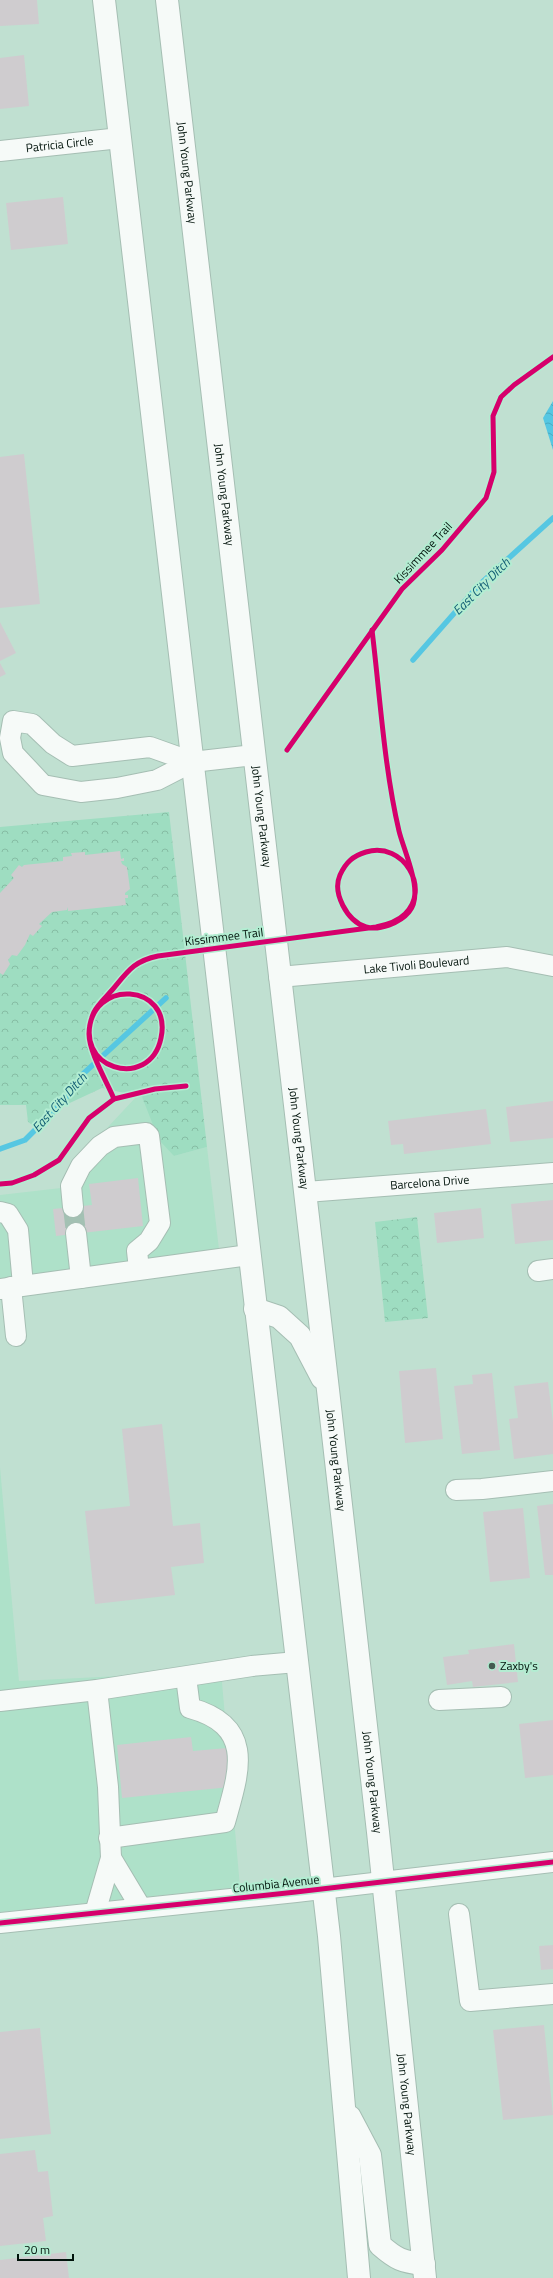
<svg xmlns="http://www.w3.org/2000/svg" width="553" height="2278" viewBox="0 0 553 2278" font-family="'Titillium Web',sans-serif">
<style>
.built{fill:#aee1c9}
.forest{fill:url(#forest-crowns)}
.water{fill:url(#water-waves)}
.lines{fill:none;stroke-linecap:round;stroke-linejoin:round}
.stream{stroke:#56c7e2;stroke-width:5.5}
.building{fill:#cfcccf}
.minor-tunnel{stroke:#a3c1b3;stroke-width:20;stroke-dasharray:20 10;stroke-linecap:butt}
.minor-casing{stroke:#a5beb3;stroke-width:22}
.highway-casing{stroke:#a5beb3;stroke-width:24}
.minor{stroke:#f6faf8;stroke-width:20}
.highway{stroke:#f6faf8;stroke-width:22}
.cycleway-casing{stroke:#b3edd2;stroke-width:8}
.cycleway{stroke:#d6006c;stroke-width:5}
.poi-dot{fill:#435b50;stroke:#b3edd2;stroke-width:1.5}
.labels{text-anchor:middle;stroke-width:4;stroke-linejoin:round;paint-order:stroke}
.street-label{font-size:12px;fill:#00130b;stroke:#b3edd2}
.poi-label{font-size:12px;fill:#00130b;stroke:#b3edd2;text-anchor:start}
.water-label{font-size:13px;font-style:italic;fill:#125d74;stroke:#b3edd2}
</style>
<defs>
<pattern id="forest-crowns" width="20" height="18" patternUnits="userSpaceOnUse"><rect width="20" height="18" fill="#9eddc1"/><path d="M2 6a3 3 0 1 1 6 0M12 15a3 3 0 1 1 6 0" fill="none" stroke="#86bda4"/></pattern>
<pattern id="water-waves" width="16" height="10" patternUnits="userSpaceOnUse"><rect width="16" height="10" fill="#56c7e2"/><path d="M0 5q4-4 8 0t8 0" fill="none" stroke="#49aac1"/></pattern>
</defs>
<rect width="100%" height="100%" fill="#c0e0d1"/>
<g class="built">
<path d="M137,1096L142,1097L174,1156L207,1147L220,1258L0,1288V1195L61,1188L108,1127Z"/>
<path d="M0,1467L19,1681L221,1671L240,1887L0,1912Z"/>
</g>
<g class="forest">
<path d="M169,812L207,1147L174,1156L159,1140L142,1097L102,1088L59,1108L37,1128L28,1122L26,1105H0V827Z"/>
<path d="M417,1217L428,1318L385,1322L375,1222Z"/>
</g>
<path class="water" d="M553,401V450L543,418Z"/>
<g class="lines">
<g class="stream">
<path d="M413,660L479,585L553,518"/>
<path d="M0,1149L25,1140L61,1104L84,1073L166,998"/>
</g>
</g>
<g class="building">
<path d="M0,0H37L39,24L0,26Z"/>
<path d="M24,55L29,106L0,109V58Z"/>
<path d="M63,197L68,244L11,250L6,203Z"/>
<path d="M24,454L40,604L0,608V457Z"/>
<path d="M0,622L16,653L0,661Z"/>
<path d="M0,663L6,674L0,677Z"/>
<path d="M120,851L121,859L124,858V861H121L122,864L127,867L130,889L125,893V895H128V898H125L126,905L68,911V907L67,910L52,912L39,924L42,926L33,936L30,934L25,945L17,956L12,955L8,960L10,964L3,975L0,973V893L14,878L11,875L19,865L22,867L24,865L63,861V857L72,856L71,853L85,852V855Z"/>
<path d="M553,1101V1138L510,1142L506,1107Z"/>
<path d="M486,1109L491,1144L404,1154L403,1144L391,1145L388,1121Z"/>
<path d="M138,1178L143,1226L56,1236L53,1209L92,1205L89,1184Z"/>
<path d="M553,1200V1240L515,1244L511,1204Z"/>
<path d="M481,1208L484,1238L437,1243L434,1213Z"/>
<path d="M436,1368L443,1439L405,1443L399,1371Z"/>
<path d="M492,1373L500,1450L462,1454L454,1386L473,1384L472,1375Z"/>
<path d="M548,1382L553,1422V1454L514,1459L509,1419L518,1418L514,1386Z"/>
<path d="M162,1424L173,1526L200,1523L204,1563L171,1567L175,1595L95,1604L85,1511L130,1506L122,1429Z"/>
<path d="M553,1504V1575H545L537,1506Z"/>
<path d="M523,1508L530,1578L490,1582L483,1512Z"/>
<path d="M514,1644L518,1682L473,1687L472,1681L447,1685L443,1657L469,1654L468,1650Z"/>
<path d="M553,1720V1775L525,1778L519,1724Z"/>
<path d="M191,1737L193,1751L227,1748L230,1787L122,1798L117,1745Z"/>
<path d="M553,1945V1969L541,1970L539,1946Z"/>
<path d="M544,2025L553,2115L503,2120L493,2030Z"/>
<path d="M40,2028L51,2134L0,2139V2032Z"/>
<path d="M35,2150L38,2172L48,2171L53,2216L43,2218L46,2241L0,2246V2154Z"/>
<path d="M66,2252L69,2278H0V2260Z"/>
</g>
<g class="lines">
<path class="minor-tunnel" d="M73,1207L76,1233"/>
<g class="minor-casing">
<g id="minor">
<path id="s1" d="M0,151L120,138"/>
<path d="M192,762L157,780L117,788L81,792L43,785L13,753L10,738L13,721L32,724L53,744L72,756L150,747L192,762L254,755"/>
<path id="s2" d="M279,977L507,957L553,966"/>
<path id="s3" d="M306,1192L553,1173"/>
<path d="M73,1207L71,1186L81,1166L100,1146L114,1137L146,1133L149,1136L160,1223L149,1241L137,1251L139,1269"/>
<path d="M0,1212L8,1214L18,1230L23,1285"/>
<path d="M76,1233L81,1278"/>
<path d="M538,1271L553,1269"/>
<path d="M11,1287L16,1336"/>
<path d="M0,1289L249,1255"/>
<path d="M456,1490L482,1489L553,1481"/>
<path d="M439,1700L501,1697"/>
<path d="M0,1701L97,1690L252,1666L297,1662"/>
<path d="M109,1838L225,1822C239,1772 256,1726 190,1708L186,1677"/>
<path d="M111,1858L141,1908"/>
<path d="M95,1913L111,1858L108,1787L97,1690"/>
<path d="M459,1914L470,2001L553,1994"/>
<path d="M0,1923L296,1892L553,1862"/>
</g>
</g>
<g class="highway-casing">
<g id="highway">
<path d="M104,0L329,1936L359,2278"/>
<path id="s4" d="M167,0L328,1390L378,1832L425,2278"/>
<path d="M255,1309L279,1317L300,1336L322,1378"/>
<path d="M350,2117L370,2155L380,2245C396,2259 402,2262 424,2264"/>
</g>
</g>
<use href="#minor" class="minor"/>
<use href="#highway" class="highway"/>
<g class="cycleway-casing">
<g id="cycleway">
<path d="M287,750L402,589L442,550L486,498L494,472L493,416L501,397L514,385L553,357"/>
<path d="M114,1099C107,1082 89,1052 89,1034C90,977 173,983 161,1038C150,1092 69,1069 94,1012C98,1004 107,996 113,989C128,971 134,961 158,956L376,927C386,925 397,922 405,914C431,889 404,841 366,852C353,856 346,862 340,875C332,893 347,921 366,927C379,931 400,923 409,912C425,893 404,852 399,831C384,767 380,695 372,630"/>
<path d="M0,1184L12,1183L34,1175L59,1160L89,1118L114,1099L155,1089L186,1086"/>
<path d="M0,1923L296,1892L553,1862"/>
</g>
</g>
<use href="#cycleway" class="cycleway"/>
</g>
<circle class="poi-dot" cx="492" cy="1666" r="4"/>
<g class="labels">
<g class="street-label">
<text dy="4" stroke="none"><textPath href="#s1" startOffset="60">Patricia Circle</textPath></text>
<text dy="4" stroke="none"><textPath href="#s4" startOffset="174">John Young Parkway</textPath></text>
<text dy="4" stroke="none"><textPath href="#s4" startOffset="498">John Young Parkway</textPath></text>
<text transform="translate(423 553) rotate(-47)" y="4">Kissimmee Trail</text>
<text dy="4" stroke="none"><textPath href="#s4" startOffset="822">John Young Parkway</textPath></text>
<text transform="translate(224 937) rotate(-7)" y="4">Kissimmee Trail</text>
<text dy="4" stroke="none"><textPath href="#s2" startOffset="138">Lake Tivoli Boulevard</textPath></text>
<text dy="4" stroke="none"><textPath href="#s4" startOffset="1146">John Young Parkway</textPath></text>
<text dy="4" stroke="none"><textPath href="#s3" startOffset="124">Barcelona Drive</textPath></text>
<text dy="4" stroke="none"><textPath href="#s4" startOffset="1470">John Young Parkway</textPath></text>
<text dy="4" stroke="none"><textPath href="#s4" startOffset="1794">John Young Parkway</textPath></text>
<text transform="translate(276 1884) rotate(-6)" y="4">Columbia Avenue</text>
<text dy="4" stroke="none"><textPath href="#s4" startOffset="2118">John Young Parkway</textPath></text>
</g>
<g class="poi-label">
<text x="500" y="1670">Zaxby's</text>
</g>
<g class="water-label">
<text transform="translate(481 586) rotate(-45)" y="5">East City Ditch</text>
<text transform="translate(59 1102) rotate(-48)" y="5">East City Ditch</text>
</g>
</g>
<path d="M18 2254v6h55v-6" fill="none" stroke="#00130b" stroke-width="2"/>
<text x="24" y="2254" font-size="12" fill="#00130b" stroke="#b3edd2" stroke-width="3" paint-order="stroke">20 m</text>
</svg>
